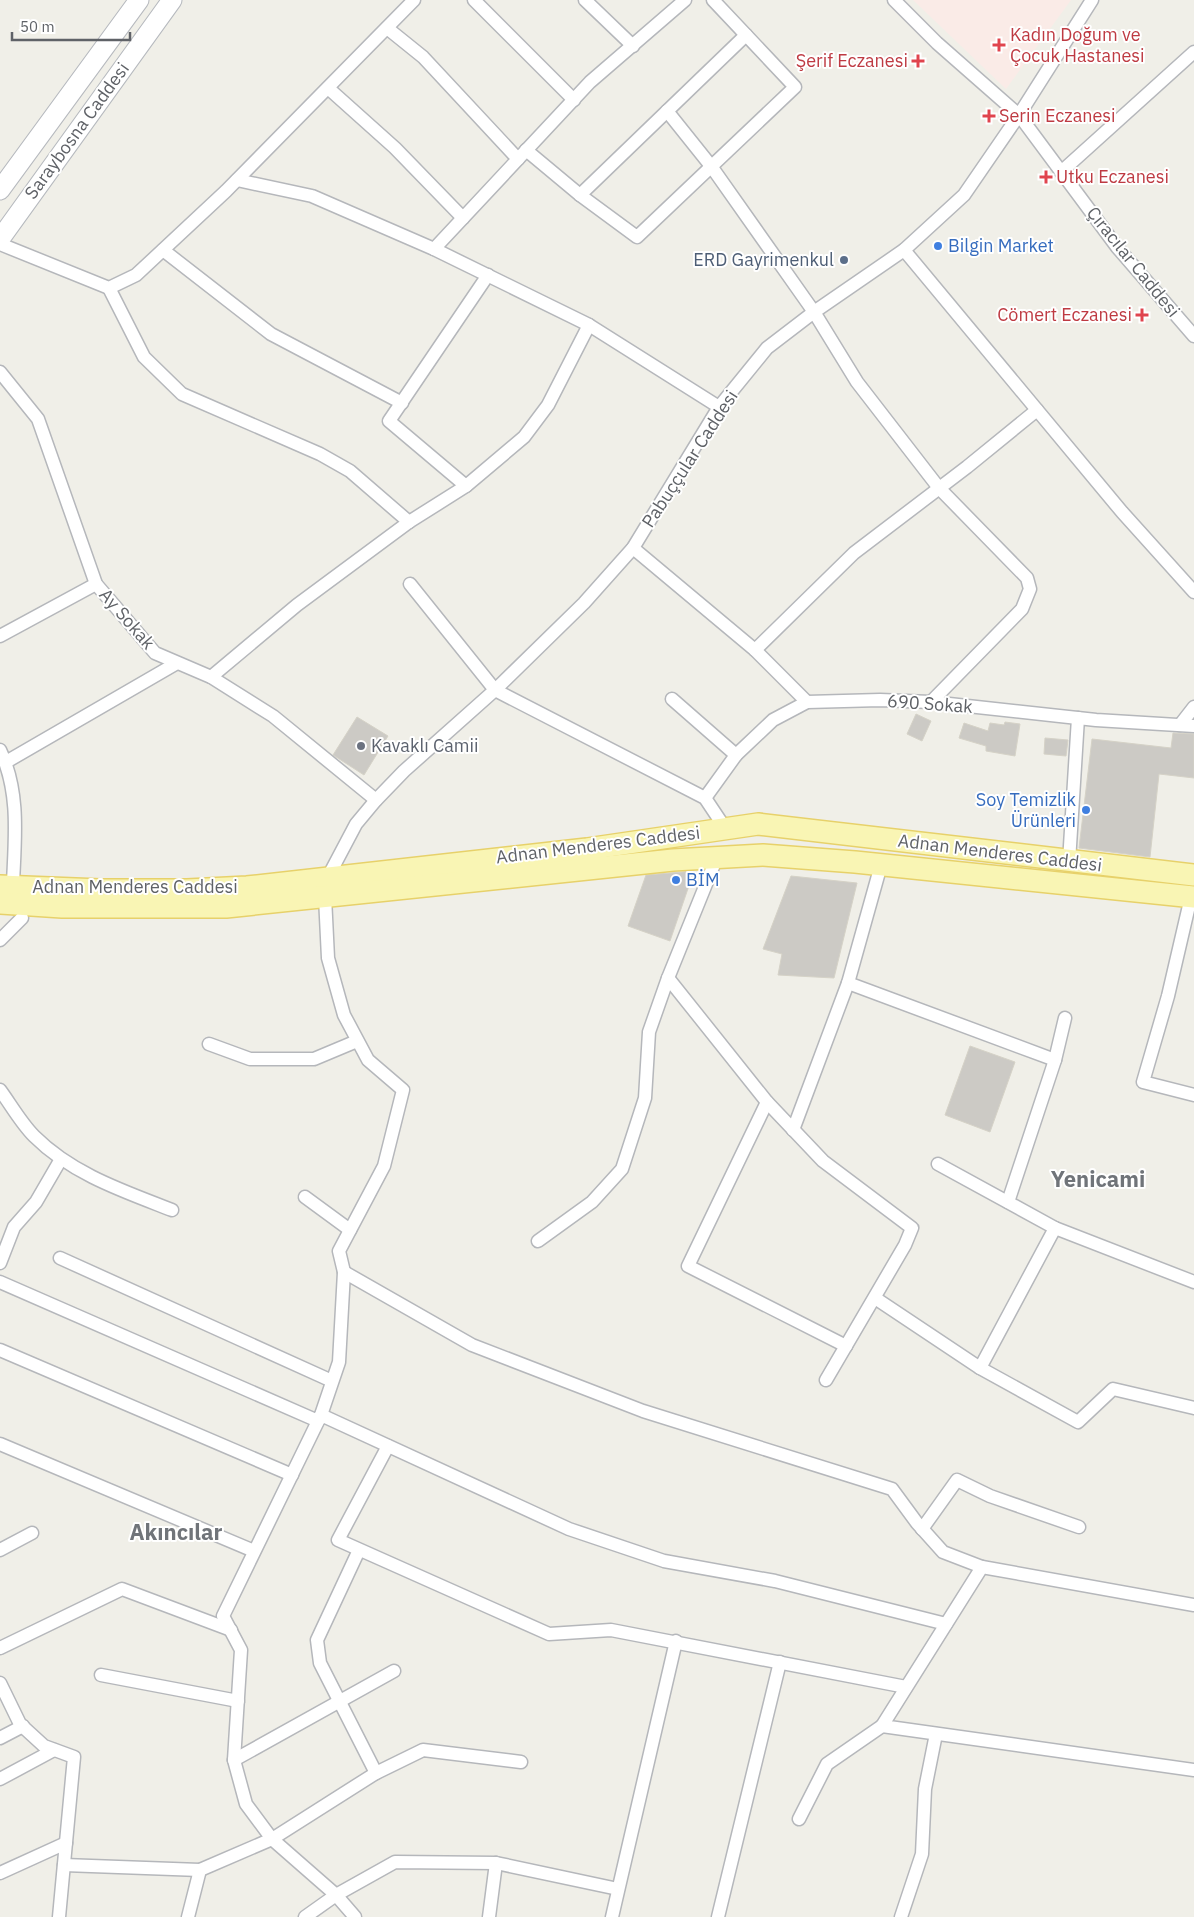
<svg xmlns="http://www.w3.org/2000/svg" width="1194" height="1917" viewBox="0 0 1194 1917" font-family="'IBM Plex Sans',sans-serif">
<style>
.medical{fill:#faebe7}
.building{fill:#cccac5;stroke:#d5d2c7}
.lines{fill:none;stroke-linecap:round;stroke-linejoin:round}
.street-casing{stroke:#b5b7bb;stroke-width:15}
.secondary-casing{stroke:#b6b9be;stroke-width:21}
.primary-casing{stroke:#e7d16a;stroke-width:24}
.street{stroke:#fff;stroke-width:12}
.secondary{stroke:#fff;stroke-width:19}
.primary{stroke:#f9f5b4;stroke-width:21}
.health-dot{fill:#e0444e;stroke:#fff;stroke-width:2}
.shop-dot{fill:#3f7fe0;stroke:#fff;stroke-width:2}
.service-dot{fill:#5c6f8a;stroke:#fff;stroke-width:2}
.worship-dot{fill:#6b7280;stroke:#fff;stroke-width:2}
.labels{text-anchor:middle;stroke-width:4;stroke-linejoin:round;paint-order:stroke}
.health-label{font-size:18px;fill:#be3a42;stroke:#fff;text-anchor:start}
.street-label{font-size:18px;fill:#5f6267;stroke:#fff}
.shop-label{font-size:18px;fill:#366cbe;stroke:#fff;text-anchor:start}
.service-label{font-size:18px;fill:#4e5e75;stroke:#fff;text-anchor:end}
.worship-label{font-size:18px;fill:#5b616d;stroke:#fff;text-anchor:start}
.district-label{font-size:22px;font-weight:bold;fill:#707479;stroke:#fff}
</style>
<rect width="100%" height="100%" fill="#f0efe8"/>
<path class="medical" d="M913,0H1071L1006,89Z"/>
<g class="building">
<path d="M916,714L931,721L922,741L907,734Z"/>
<path d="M357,717L388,736L364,775L333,755Z"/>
<path d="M1005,722L1020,724L1015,756L986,751V746L959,738L964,723L988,731L990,723L1004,725Z"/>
<path d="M1173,733L1194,734V778L1159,774L1150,857L1079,848L1092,739L1171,748Z"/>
<path d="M1045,738L1068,740L1066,756L1044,754Z"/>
<path d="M694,871L670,941L628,926L646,875Z"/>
<path d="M791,876L857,883L834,978L778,975L782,954L763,949Z"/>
<path d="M970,1046L1015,1062L990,1132L945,1115Z"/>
</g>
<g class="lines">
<g class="street-casing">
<g id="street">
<path d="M474,0L574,100"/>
<path d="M585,0L633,46"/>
<path d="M894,0L937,43L1019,115L1117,247L1194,336"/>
<path d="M387,28L423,57L518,159"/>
<path d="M328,88L395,148L463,218"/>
<path d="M667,111L711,166L814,312L857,382L939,488L1027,578L1030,589L1022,609L931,702"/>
<path d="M526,150L580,195L637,237L795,87L713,0"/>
<path d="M1061,172L1194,52"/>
<path d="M237,180L312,196L434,249L589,325L719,407"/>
<path d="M580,195L746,35"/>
<path d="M0,244L109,288L136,275L226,191L414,0"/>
<path d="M434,249L590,82L685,0"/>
<path d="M163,250L271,334L402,403"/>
<path d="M904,250L1122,512L1194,592"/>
<path d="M109,288L144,357L182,394L320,454L350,471L409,522"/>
<path d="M0,372L38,419L96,584L155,653L211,677L273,716L376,800"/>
<path d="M466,486L389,421L488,275"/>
<path d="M633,548L755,650L807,702"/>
<path d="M410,584L495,690L705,798L725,828"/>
<path d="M0,636L96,584"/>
<path d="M755,650L854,553L967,467L1037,410"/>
<path d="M211,677L297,605L409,522L466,486L524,437L548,405L589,325"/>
<path d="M672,699L736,755"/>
<path d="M1180,725L1194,707"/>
<path d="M0,750C20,792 15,837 13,883"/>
<path d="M6,762L177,663"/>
<path d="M705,798L736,755L773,720L807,702L880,700L931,702L1096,720L1194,726"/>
<path d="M1069,862L1078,718"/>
<path d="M328,877L356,824L376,800L404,771L495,690L584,603L633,548L719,407L767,348L814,312L904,250L964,195L1019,115L1092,0"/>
<path d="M325,897L328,958L344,1015L368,1060L403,1090L384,1166L339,1251L344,1272L339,1362L321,1415L223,1616L241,1650L234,1760L246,1804L272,1839L336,1895L355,1917"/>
<path d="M1191,897L1168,996L1143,1082L1194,1095"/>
<path d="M0,940L22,918"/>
<path d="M668,978L767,1102L823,1161L912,1228L905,1245L826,1380"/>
<path d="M848,983L1055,1060"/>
<path d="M209,1044L250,1059H314L357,1041"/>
<path d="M0,1090C11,1105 21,1123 34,1136C72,1174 123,1191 172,1210"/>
<path d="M767,1102L688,1266L846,1346"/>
<path d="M793,1130L848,983L881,865"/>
<path d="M938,1164L1055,1228L1194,1282"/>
<path d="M305,1197L350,1230"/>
<path d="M1008,1202L1055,1060L1065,1018"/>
<path d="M538,1241L592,1202L622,1169L645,1098L649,1032L668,978L717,857"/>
<path d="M60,1258L332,1381"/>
<path d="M0,1263L14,1227L36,1202L61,1159"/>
<path d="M344,1272L472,1345L643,1411L892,1489L917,1523L943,1552L982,1567"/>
<path d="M0,1282L318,1421"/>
<path d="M875,1298L980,1368L1078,1422L1113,1389L1194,1408"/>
<path d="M0,1350L292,1475"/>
<path d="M980,1368L1055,1228"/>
<path d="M321,1415L569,1529L664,1561L775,1581L946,1624"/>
<path d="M0,1444L254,1551"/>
<path d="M388,1446L338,1540L549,1634L611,1630L906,1687"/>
<path d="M922,1529L957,1480L990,1496L1079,1527"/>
<path d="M0,1550L32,1533"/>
<path d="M359,1550L317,1640L320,1663L376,1773"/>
<path d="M1194,1605L982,1567L882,1726L1194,1770"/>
<path d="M0,1648L122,1589L231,1630"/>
<path d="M101,1675L238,1701"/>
<path d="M0,1683L20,1724L44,1746L74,1757L59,1917"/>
<path d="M0,1738L23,1726"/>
<path d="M234,1760L394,1671"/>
<path d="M0,1779L54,1750"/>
<path d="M799,1819L827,1764L882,1726"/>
<path d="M64,1865L200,1870L272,1839L376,1773L423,1750L521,1762"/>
<path d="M0,1873L66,1843"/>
<path d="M188,1917L200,1870"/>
<path d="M305,1917L336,1895L395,1862L496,1863L618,1889"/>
<path d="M489,1917L496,1863"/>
<path d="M612,1917L676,1641"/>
<path d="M718,1917L780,1662"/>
<path d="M901,1917L922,1854L925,1789L936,1734"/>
</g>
</g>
<g class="secondary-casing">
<g id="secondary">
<path d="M0,190L139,0"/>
<path d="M0,239L172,0"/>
</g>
</g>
<g class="primary-casing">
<g id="primary">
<path d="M0,886L101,890H187L247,887L587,849L758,824L1194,875"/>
<path d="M0,903L62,907H226L673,860L763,855L855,862L1194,897"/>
</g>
</g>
<use href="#street" class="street"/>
<use href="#secondary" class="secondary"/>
<use href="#primary" class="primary"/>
</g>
<g class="health-dot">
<path d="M996.5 37.5h5v5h5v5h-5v5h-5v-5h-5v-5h5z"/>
<path d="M915.5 53.5h5v5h5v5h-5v5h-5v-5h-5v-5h5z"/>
<path d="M986.5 108.5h5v5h5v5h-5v5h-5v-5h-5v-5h5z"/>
<path d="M1043.5 169.5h5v5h5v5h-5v5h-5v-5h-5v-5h5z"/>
<path d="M1139.5 307.5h5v5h5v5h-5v5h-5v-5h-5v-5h5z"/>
</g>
<g class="shop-dot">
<circle cx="938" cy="246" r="5"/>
<circle cx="1086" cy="810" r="5"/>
<circle cx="676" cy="880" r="5"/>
</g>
<circle class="service-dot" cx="844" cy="260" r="5"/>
<circle class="worship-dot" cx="361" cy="746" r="5"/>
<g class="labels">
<g class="health-label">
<text x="1010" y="41">Kadın Doğum ve<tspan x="1010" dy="21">Çocuk Hastanesi</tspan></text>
<text x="908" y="67" text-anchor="end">Şerif Eczanesi</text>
<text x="999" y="122">Serin Eczanesi</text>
<text x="1056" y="183">Utku Eczanesi</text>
<text x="1132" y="321" text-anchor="end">Cömert Eczanesi</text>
</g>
<g class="street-label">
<text transform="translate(77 131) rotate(-54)" y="6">Saraybosna Caddesi</text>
<text transform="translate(1133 262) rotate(51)" y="6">Çıracılar Caddesi</text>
<text transform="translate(690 459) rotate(-57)" y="6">Pabuççular Caddesi</text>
<text transform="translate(127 619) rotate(49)" y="6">Ay Sokak</text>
<text transform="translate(930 704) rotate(4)" y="6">690 Sokak</text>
<text transform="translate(598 845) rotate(-7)" y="6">Adnan Menderes Caddesi</text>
<text transform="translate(1000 853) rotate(7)" y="6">Adnan Menderes Caddesi</text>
<text x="135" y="893">Adnan Menderes Caddesi</text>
</g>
<g class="shop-label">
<text x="948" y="252">Bilgin Market</text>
<text x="1076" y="806" text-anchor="end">Soy Temizlik<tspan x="1076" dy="21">Ürünleri</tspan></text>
<text x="686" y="886">BİM</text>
</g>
<g class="service-label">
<text x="834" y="266">ERD Gayrimenkul</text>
</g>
<g class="worship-label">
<text x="371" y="752">Kavaklı Camii</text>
</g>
<g class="district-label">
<text x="1098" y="1187">Yenicami</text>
<text x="176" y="1540">Akıncılar</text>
</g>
</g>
<path d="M12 32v8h118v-8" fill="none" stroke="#5f6267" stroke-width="2.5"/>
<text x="20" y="32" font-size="15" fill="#5f6267" stroke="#ffffff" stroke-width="4" paint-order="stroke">50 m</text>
</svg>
